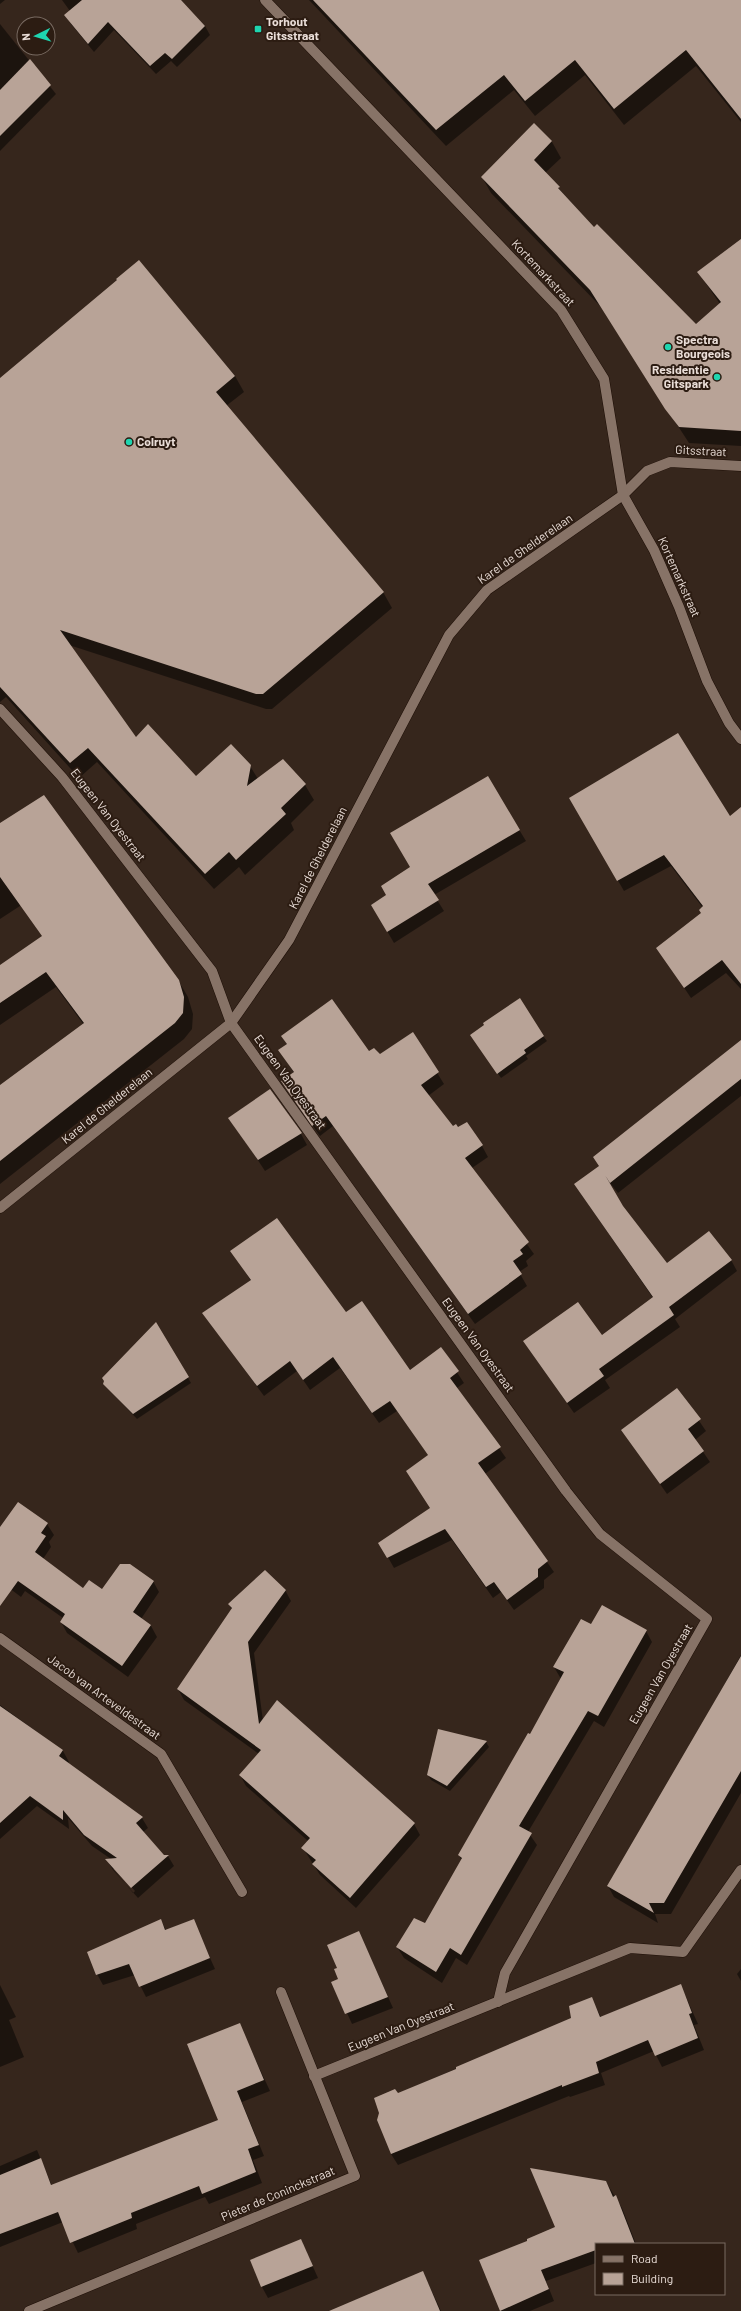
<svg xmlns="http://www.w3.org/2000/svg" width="741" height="2311" viewBox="0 0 741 2311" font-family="Barlow,sans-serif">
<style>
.shadow{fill:#0007;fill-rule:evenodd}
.building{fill:#b8a397}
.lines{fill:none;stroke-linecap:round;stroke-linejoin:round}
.minor-casing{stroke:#1d0e06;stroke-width:11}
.tertiary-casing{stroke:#1d0e06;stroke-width:11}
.minor{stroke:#877367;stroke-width:10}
.tertiary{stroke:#877367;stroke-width:10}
.poi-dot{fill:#1ed5b0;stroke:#2c1c12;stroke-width:1.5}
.labels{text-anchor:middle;stroke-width:4;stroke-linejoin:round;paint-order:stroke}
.poi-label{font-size:12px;font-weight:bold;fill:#eaded8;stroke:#2c1c12;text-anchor:start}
.street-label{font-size:12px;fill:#eaded8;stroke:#2c1c12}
</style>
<rect width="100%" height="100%" fill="#36261c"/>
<g class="shadow">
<path d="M0,0H5L0,4Z"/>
<path d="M62,0H179L205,26L210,35L177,67L171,61L156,74L114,30L94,52L71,24L66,15L70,11Z"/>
<path d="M309,0H741V122L696,66L624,125L585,75L535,116L514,90L446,146Z"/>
<path d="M0,24L56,94L0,151Z"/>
<path d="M534,124L552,142L561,158L545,173L594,228L696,326L720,304L698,272L741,241V446L689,443L600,306L491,193L482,177Z"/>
<path d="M139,261L235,376L244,392L226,406L383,592L392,608L272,709H266L69,645L136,739L196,777L250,766L258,779L305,785L314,800L291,823L294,830L245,875L239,867L214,889L97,762L79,778L6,697L0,702V380L118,281Z"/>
<path d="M487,777L526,841L434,895L444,911L394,943L372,905L387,895Z"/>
<path d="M570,798L730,817L741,814V989L726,973L691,998L658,949L702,914L703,908L671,866L624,891Z"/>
<path d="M0,824L89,861L0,919Z"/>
<path d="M0,966L178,980L188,997L193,1014L192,1029L184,1039L0,1184V1086L84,1025L56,987L0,1025Z"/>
<path d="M413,1034L444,1084L428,1096L452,1127L458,1128L466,1123L482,1146L488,1157L472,1168L534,1254L526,1261L528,1266L519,1272L527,1286L475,1324L333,1126L320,1136L282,1082L294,1073L280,1050L369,1052L380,1056Z"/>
<path d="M543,1036L547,1041L526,1056L528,1059L501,1078L475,1040Z"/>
<path d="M741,1042V1096L618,1193L610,1183L609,1184L622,1207L666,1265L731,1260L737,1271L675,1319L680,1327L605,1380L610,1388L574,1413L524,1342L601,1337L653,1298L582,1195L600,1166Z"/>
<path d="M230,1118L301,1134L307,1145L265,1171Z"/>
<path d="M232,1251L346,1314L410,1371L441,1348L464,1383L457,1388L506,1458L485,1474L554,1572L544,1580V1588L514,1610L501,1592L493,1598L452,1540L394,1568L380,1543L431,1509L429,1456L397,1411L379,1423L340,1368L310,1390L297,1371L264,1396L203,1313L251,1281Z"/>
<path d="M156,1324L191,1383L137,1419L104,1384Z"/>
<path d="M677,1389L706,1431L695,1440L710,1462L667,1494L622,1430Z"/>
<path d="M47,1524L54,1535L49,1542L51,1547L43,1559L84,1589L102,1591L153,1581L159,1592L141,1619L151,1626L157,1637L128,1677L67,1633L61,1622L63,1618L25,1591L21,1597L0,1581V1529Z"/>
<path d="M285,1590L291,1601L254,1653L263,1721L414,1824L420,1835L356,1908L320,1875L303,1848L308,1841L246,1786L240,1775L259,1754L184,1700L178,1689L232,1610L229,1604Z"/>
<path d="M592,1625L646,1631L652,1642L604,1727L594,1721L528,1832L537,1845L467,1965L456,1958L442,1983L404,1958L397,1947L425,1925L462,1861L459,1855L531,1735L561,1679L554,1667Z"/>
<path d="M741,1655V1793L671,1914H655L658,1923L614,1897L608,1886L656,1807Z"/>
<path d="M0,1705L63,1751L69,1762L67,1764L142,1818L148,1828L143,1832L164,1856H168L174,1866L138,1898L113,1870L107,1860L111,1859L92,1846L68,1818L69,1829L37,1806L0,1839ZM113,1869H116L135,1891L133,1893Z"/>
<path d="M486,1742L489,1747L450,1791L431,1780L428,1775Z"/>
<path d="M193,1920L215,1969L146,1997L135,1975L103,1985L97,1974L161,1921L166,1930Z"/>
<path d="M359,1932L393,2008L352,2024L333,1982L339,1979L338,1969Z"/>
<path d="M741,1969V1981L737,1974Z"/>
<path d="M0,1985L16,2017L9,2020L24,2057L0,2067Z"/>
<path d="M681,1986L698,2024L694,2025L704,2050L662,2067L654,2051L601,2073L605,2085L570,2097L569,2096L398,2165L391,2154L397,2094L573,2019L591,1998L601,2017Z"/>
<path d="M239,2024L270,2091L242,2102L264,2156L253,2160L262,2183L209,2204L205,2197L136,2224L137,2229L78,2253L63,2222L0,2247V2166L37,2150L52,2186L219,2120Z"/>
<path d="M606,2182L622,2208L636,2244H596V2263L546,2281L554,2301L530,2311H501L481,2260L529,2241L556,2228Z"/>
<path d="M301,2240L318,2278L268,2298L262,2287Z"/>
<path d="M423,2272L441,2311H384Z"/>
</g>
<g class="building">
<path d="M82,0H181L205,26L172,59L165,53L150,66L108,22L88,44L64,15Z"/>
<path d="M313,0H741V119L686,50L614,109L575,60L525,101L504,75L436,130Z"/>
<path d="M30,59L51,85L0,136V90Z"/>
<path d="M534,123L552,141L534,160L560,187L558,188L594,227L597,224L696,324L721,302L697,272L741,239V431L679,427L665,409L590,290L481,177Z"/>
<path d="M139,260L235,376L216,392L384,592L263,694H256L60,630L136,737L148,724L196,776L231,744L251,765L247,786L283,759L306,784L281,808L286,814L236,860L229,852L205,874L88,748L70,763L0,687V378L117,280L116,279Z"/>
<path d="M678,733L730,816L741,807V984L722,960L684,988L656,948L701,913L699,910L703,906L664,855L617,881L569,798Z"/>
<path d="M488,776L520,830L428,884L439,900L387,932L371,905L386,895L381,886L410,867L390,833Z"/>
<path d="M44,795L179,980L184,997L183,1013L175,1023L0,1161V1085L84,1023L46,972L0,1003V965L42,936L0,877V823Z"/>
<path d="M520,998L544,1036L524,1050L526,1053L497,1074L470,1035L484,1025L483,1023Z"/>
<path d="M332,999L369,1051L374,1048L380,1054L413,1032L439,1072L421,1085L453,1126L456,1124L458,1127L467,1122L483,1145L465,1158L529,1242L520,1250L523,1254L513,1261L522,1274L468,1314L326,1116L312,1126L281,1081L294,1072L278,1050L287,1044L281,1036Z"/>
<path d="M741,1040V1079L610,1183L605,1175L623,1206L667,1263L709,1231L732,1260L669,1307L674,1315L599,1369L604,1376L567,1403L523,1341L578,1302L602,1335L653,1297L574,1184L599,1166L593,1157Z"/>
<path d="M270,1089L302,1133L258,1160L228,1118Z"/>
<path d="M277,1218L346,1312L362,1301L410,1370L441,1347L459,1371L450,1378L501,1447L478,1463L548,1561L538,1569V1577L507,1600L494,1582L486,1587L445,1529L387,1558L378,1543L430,1508L406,1471L428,1455L390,1401L372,1413L333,1357L303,1380L290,1361L257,1386L202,1313L251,1280L230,1251Z"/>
<path d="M156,1322L189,1377L133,1414L103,1384L104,1381L102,1378Z"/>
<path d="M677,1388L701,1419L688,1429L704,1451L660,1484L621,1430Z"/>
<path d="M18,1502L48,1523L41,1533L46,1536L35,1552L83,1588L89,1580L102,1589L120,1564H130L154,1581L133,1612L151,1625L122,1666L60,1622L65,1614L18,1581L0,1606V1527Z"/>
<path d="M265,1570L286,1590L248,1642L259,1724L277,1700L415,1823L350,1898L312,1864L316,1860L301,1848L310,1838L239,1775L261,1750L177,1689L232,1608L228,1604Z"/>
<path d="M602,1605L647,1630L598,1716L588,1711L519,1826L532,1833L461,1955L450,1948L436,1972L396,1947L414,1918L425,1923L462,1858L458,1855L528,1733L530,1734L564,1672L553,1667L581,1619L591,1624Z"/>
<path d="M741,1656V1771L664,1903H649L654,1913L607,1886Z"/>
<path d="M0,1706L63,1750L59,1756L143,1817L136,1823L164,1855H169L131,1888L105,1859L117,1858L84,1835L63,1810V1820L30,1796L0,1823Z"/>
<path d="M438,1729L487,1741L447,1786L427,1775Z"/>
<path d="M161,1919L165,1930L194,1919L210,1958L139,1987L129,1964L96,1975L87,1952Z"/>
<path d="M359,1931L388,1997L345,2014L331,1982L338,1979L334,1969L337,1968L327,1945Z"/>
<path d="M681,1984L692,2013L689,2014L698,2038L655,2056L648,2040L596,2062L599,2073L562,2087V2085L391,2154L377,2120L379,2113L374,2098L395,2089L398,2093L456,2069V2067L571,2018L569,2006L592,1997L600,2017Z"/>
<path d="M240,2023L264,2080L237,2091L259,2145L248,2149L256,2172L202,2194L199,2186L131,2213L132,2218L70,2243L58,2212L0,2234V2175L41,2158L51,2185L218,2120L187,2044Z"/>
<path d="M530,2168L606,2181L613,2197L616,2195L635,2244H596V2250L541,2270L549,2289L500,2311L479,2260L527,2241V2239L555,2227Z"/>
<path d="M301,2239L313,2266L261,2287L250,2260Z"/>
<path d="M423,2271L440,2311H329Z"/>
</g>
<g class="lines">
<g class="minor-casing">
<g id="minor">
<path d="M0,709L62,777L212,971L231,1023L566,1491L600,1534L707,1619L505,1973L498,2002"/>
<path d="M0,1208L231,1023L289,940L449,635L487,590L623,495L647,471L670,462L741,466"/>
<path d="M0,1638L161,1754L242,1892"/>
<path d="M314,2076L630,1948L683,1952L741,1870"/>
<path d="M29,2311L355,2176L281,1992"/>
</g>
</g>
<g class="tertiary-casing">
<path id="tertiary" d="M265,0L561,310L604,379L623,495L654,550L679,607L707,681L729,723L741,739"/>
</g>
<use href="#minor" class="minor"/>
<use href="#tertiary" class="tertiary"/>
</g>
<g class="poi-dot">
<rect x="254" y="25" width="8" height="8" rx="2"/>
<circle cx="668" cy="347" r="4"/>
<circle cx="717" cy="377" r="4"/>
<circle cx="129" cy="442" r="4"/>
</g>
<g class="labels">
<g class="poi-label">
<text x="266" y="26">Torhout<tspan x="266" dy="14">Gitsstraat</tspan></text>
<text x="676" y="344">Spectra<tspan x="676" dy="14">Bourgeois</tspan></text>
<text x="709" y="374" text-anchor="end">Residentie<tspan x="709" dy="14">Gitspark</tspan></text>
<text x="137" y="446">Colruyt</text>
</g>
<g class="street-label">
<text transform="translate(543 273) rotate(47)" y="4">Kortemarkstraat</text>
<text transform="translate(701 451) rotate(3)" y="4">Gitsstraat</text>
<text transform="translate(525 549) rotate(-35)" y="4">Karel de Ghelderelaan</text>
<text transform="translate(679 577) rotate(66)" y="4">Kortemarkstraat</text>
<text transform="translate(108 815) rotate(52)" y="4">Eugeen Van Oyestraat</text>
<text transform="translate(318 858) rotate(-63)" y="4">Karel de Ghelderelaan</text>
<text transform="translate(290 1082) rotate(54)" y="4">Eugeen Van Oyestraat</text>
<text transform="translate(107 1106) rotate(-39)" y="4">Karel de Ghelderelaan</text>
<text transform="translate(478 1345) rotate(54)" y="4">Eugeen Van Oyestraat</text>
<text transform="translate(661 1674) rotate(-60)" y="4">Eugeen Van Oyestraat</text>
<text transform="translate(104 1697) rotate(36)" y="4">Jacob van Arteveldestraat</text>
<text transform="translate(401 2027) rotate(-22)" y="4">Eugeen Van Oyestraat</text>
<text transform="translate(278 2194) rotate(-23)" y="4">Pieter de Coninckstraat</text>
</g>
</g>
<rect x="595" y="2243" width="130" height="52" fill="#2c1c12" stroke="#786a61"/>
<rect x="603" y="2256" width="20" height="6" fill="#877367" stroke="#786a61"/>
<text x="631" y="2263" font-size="12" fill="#eaded8">Road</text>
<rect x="603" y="2273" width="20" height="12" fill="#b8a397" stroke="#786a61"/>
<text x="631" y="2283" font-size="12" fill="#eaded8">Building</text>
<g transform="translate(36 36) rotate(265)"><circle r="19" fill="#2c1c12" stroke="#786a61"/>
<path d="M0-3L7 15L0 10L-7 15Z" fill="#1ed5b0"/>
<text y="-6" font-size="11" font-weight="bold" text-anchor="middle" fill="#eaded8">N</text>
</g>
</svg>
